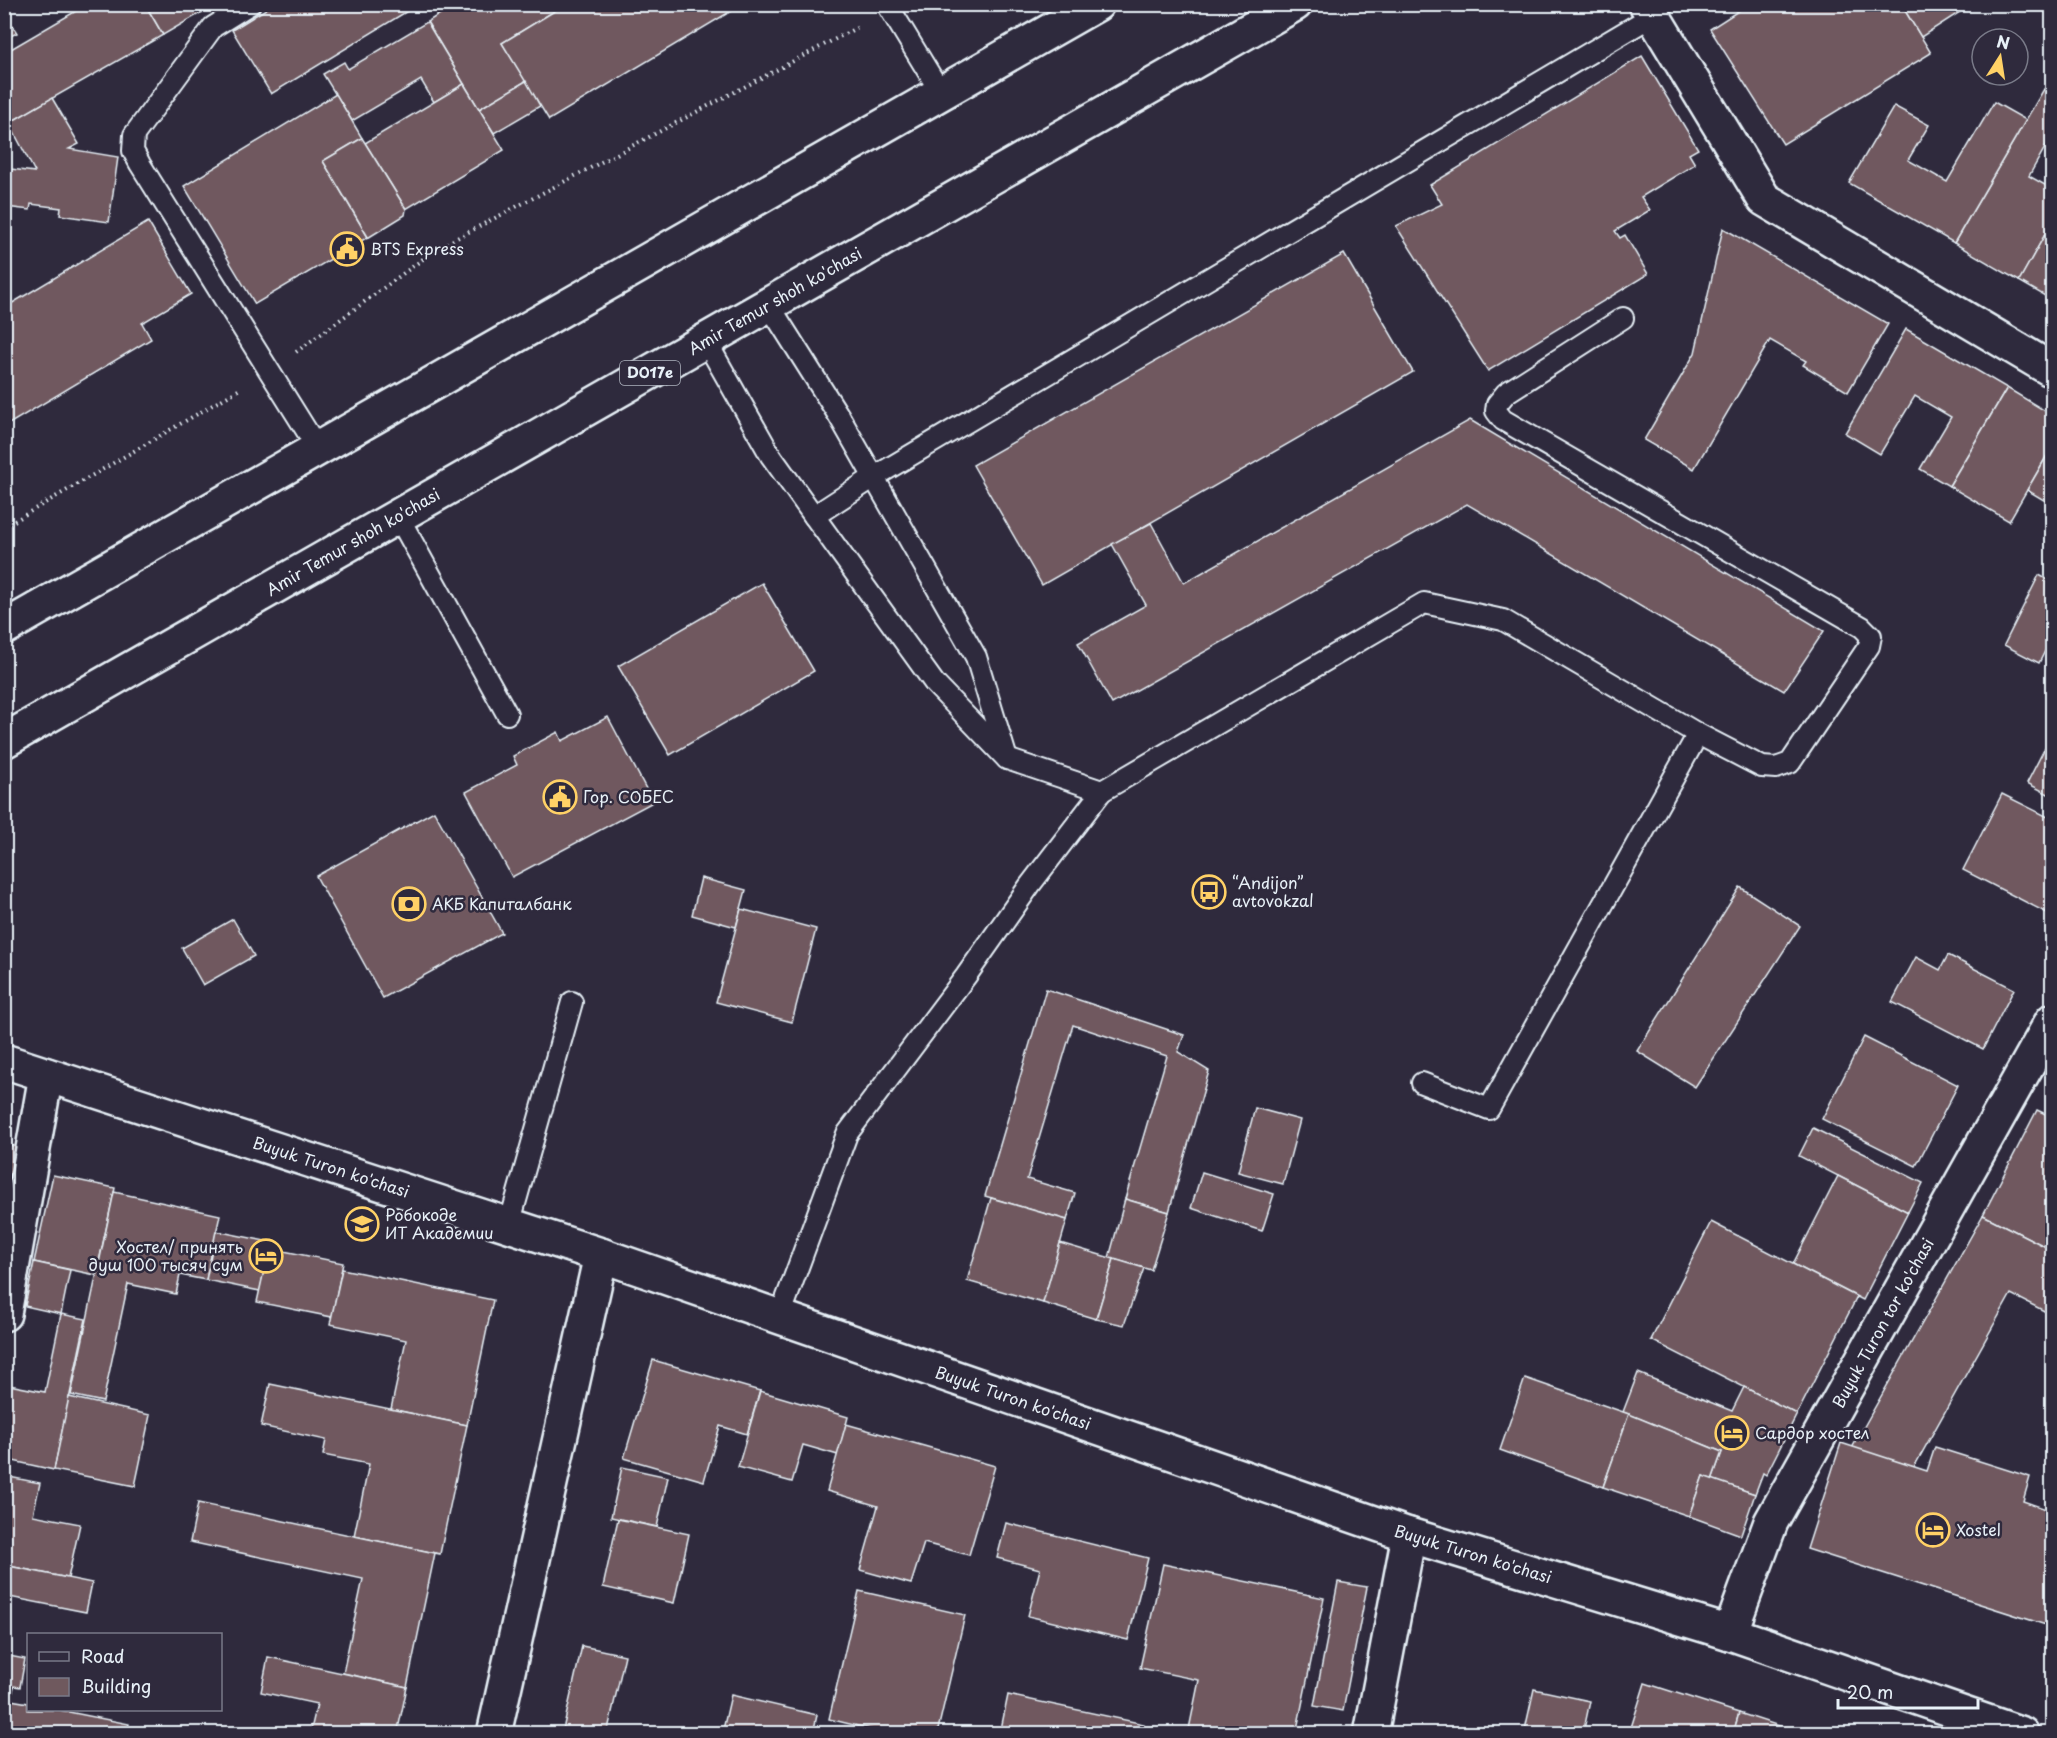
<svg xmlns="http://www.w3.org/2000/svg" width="2057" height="1738" viewBox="0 0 2057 1738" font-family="'Playpen Sans',sans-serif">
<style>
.building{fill:#6f595e;stroke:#e8f1f8;stroke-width:1.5}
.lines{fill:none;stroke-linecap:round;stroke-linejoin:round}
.lane-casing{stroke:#e8f1f8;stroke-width:24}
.street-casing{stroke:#e8f1f8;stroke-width:38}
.secondary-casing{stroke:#e8f1f8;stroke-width:38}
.primary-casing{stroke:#e8f1f8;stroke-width:38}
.path{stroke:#e8f1f8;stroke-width:4;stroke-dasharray:1.5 4.5;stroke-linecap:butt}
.lane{stroke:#2f2a3d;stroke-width:20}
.street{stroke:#2f2a3d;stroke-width:33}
.secondary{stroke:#2f2a3d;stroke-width:33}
.primary{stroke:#2f2a3d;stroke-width:33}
.labels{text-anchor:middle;stroke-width:5;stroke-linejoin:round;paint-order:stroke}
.shield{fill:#2f2a3d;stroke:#b0b5c0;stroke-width:1.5}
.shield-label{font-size:15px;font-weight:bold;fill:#e8f1f8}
.poi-label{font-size:16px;fill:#e8f1f8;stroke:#2f2a3d;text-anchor:start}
.street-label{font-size:16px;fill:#e8f1f8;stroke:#2f2a3d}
</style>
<rect width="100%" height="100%" fill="#2f2a3d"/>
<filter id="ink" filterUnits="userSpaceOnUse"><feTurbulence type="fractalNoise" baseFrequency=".0167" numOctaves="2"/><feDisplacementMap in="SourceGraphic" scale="12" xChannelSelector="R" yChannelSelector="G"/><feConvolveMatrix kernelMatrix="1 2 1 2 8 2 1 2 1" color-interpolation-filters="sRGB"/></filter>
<g filter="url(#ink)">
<g class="building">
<path d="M88,4H145L163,35L9,123L4,115V53Z"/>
<path d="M145,4H216L163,35Z"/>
<path d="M274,4H419L271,94L232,30Z"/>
<path d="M456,4H566L502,43L526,81L479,109L427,22Z"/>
<path d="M566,4H743L549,120L502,43Z"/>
<path d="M1749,4H1901L1931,53L1783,144L1710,29Z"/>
<path d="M1901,4H1960L1963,10L1921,37Z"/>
<path d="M4,12L17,33L4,39Z"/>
<path d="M427,22L464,84L434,102L421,80L352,121L323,74L344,62L348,69Z"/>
<path d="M1642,56L1698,149L1689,154L1695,164L1641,197L1650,210L1615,231L1620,238L1625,235L1648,274L1488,371L1396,226L1442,204L1430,185Z"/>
<path d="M526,81L540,106L494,133L479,109Z"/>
<path d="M464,84L504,150L406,209L365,143Z"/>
<path d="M2044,89L2052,94V135L2029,176L2052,189V222L2019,281L1954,243Z"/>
<path d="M336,94L362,138L323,161L368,237L255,304L184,186Z"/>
<path d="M52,98L79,144L69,149L118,157L109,222L60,215L61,208L31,204L30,210L6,207L11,169L35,172L9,123Z"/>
<path d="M1994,102L2026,120L1954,243L1849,183L1894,106L1929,125L1908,160L1947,182Z"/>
<path d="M362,138L406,209L405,215L366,239L368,237L323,161Z"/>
<path d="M148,222L191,294L142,323L151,339L4,427V308Z"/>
<path d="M2052,222V300L2019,281Z"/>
<path d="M1723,228L1888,324L1848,392L1803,365L1806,361L1770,340L1694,469L1644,440L1695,353Z"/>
<path d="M1344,254L1413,372L1042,585L973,465Z"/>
<path d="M1906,329L2007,388L1949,486L1920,469L1951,417L1915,396L1880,454L1845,433Z"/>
<path d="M2007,388L2052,415V447L2009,521L1949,486Z"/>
<path d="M1470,420L1824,631L1784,691L1467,504L1112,704L1078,643L1146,605L1112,544L1151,523L1184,583Z"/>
<path d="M2052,447V505L2027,490Z"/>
<path d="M2039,575L2052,582V637L2039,663L2004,645Z"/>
<path d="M762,583L814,671L670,755L618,666Z"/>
<path d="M608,717L653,802L512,877L466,792L517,765L513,756L558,732L562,741Z"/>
<path d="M2052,734V796L2027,783Z"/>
<path d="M2002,794L2052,819V908L2049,914L1963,870Z"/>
<path d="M434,811L502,933L383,998L316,876Z"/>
<path d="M701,878L746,890L736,927L692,915Z"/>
<path d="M1740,887L1800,926L1695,1087L1637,1051Z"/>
<path d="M741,909L816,929L792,1022L716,1002Z"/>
<path d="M233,919L254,956L203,985L182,948Z"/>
<path d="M1948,955L2014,989L1983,1049L1892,1002L1916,957L1940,970Z"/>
<path d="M1046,989L1184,1035L1178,1052L1209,1071L1169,1212L1125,1199L1167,1056L1073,1025L1027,1179L1075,1193L1067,1220L985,1196Z"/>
<path d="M1864,1037L1958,1085L1916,1166L1822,1119Z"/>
<path d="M1255,1108L1300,1120L1283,1184L1238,1172Z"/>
<path d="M2037,1110L2052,1117V1250L1983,1215Z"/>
<path d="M1813,1128L1923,1183L1908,1212L1799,1156Z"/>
<path d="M4,1144L23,1148L12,1201L4,1199Z"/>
<path d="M1202,1172L1274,1194L1262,1231L1191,1208Z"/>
<path d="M53,1175L115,1188L96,1275L34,1262Z"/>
<path d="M1838,1176L1908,1212L1863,1300L1793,1264Z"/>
<path d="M114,1192L220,1215L206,1280L180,1275L176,1294L128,1284L103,1402L71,1395Z"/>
<path d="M991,1198L1067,1220L1043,1303L967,1281Z"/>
<path d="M1125,1199L1169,1212L1151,1270L1109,1258Z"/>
<path d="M1983,1215L2052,1250V1315L2011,1294L1914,1467L1852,1448Z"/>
<path d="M1711,1222L1857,1297L1797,1414L1651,1340Z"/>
<path d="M216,1231L270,1242L260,1291L206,1280Z"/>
<path d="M1060,1243L1114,1259L1096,1319L1043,1303Z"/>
<path d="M269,1248L343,1263L332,1317L257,1302Z"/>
<path d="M1114,1259L1144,1268L1124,1325L1096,1319Z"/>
<path d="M34,1262L70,1270L61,1314L25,1306Z"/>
<path d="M342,1269L493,1300L467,1425L391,1409L406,1340L330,1324Z"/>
<path d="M61,1314L86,1319L54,1470L4,1459V1384L45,1392Z"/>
<path d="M653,1360L760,1391L747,1434L720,1426L704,1481L624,1458Z"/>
<path d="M1638,1373L1732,1411L1744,1387L1797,1414L1766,1475L1763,1473L1755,1494L1712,1480L1722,1452L1623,1412Z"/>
<path d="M1525,1378L1629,1414L1603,1487L1500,1450Z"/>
<path d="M270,1384L467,1425L440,1554L354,1536L369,1464L323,1455L326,1440L261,1426Z"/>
<path d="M760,1391L848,1417L838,1455L803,1445L792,1482L738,1467Z"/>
<path d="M69,1397L150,1415L135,1486L54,1470Z"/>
<path d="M1629,1414L1722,1452L1712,1480L1703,1476L1689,1516L1603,1487Z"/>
<path d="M846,1424L995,1466L969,1555L924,1543L911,1584L860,1570L878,1506L827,1491Z"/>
<path d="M1841,1443L1927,1471L1935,1447L2030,1477L2023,1501L2052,1511V1605L2046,1625L1807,1549Z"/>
<path d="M622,1467L668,1477L657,1527L611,1517Z"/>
<path d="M4,1476L40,1483L33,1515L80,1524L68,1578L4,1565Z"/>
<path d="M1703,1476L1755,1494L1741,1535L1689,1516Z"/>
<path d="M198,1503L435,1553L407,1687L343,1673L363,1579L190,1542Z"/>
<path d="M618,1519L689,1534L674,1603L603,1587Z"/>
<path d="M1006,1523L1148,1558L1128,1640L1028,1616L1040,1569L997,1558Z"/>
<path d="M1163,1564L1324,1598L1296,1734H1188L1199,1680L1140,1668Z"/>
<path d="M4,1565L92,1583L86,1612L4,1596Z"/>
<path d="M1338,1582L1367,1587L1343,1711L1314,1706Z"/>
<path d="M859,1591L965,1615L937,1734H891L829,1719Z"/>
<path d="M582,1646L625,1655L607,1734H562Z"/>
<path d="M4,1655L25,1659L20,1687L14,1686L8,1716L4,1715Z"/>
<path d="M268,1657L407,1687L397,1734H310L317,1704L261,1692Z"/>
<path d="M1645,1683L1739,1713L1733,1734H1629Z"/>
<path d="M1534,1689L1590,1701L1583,1734H1524Z"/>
<path d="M731,1695L817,1715L813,1734H722Z"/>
<path d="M1008,1695L1144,1724L1142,1734H1000Z"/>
<path d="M11,1700L28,1703V1710H59L129,1724L127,1734H4Z"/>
<path d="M1739,1713L1804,1734H1733Z"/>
<path d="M1484,1728L1512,1734H1483Z"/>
</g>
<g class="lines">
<g class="lane-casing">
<g id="lane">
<path d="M250,4L213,27L134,135L133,151L140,164L318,449"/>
<path d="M887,4L941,93"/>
<path d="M706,341L771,456L814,516L935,684L1007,759L976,657L839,416L769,305"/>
<path d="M398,516L507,714"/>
<path d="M814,516L874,477L1652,16"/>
<path d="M1102,791L1424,603L1503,620L1698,734L1762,767L1776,768L1790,763L1869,646L1871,636L1862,627L1503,420L1496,411L1497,404L1506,393L1623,318"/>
<path d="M1422,1083L1489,1109L1698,734"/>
<path d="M509,1225L572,1002"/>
<path d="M780,1316L847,1134L966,976L1030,885L1102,791L1007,759"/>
</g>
</g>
<g class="street-casing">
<g id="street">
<path d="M1646,4L1764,199L2052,370"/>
<path d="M4,1314L46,1075"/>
<path d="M1730,1633L1771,1522L2052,1021"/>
<path d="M494,1734L601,1255"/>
<path d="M1371,1734L1409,1535"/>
</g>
</g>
<g class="secondary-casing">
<path id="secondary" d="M4,1061L601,1255L1409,1535L1730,1633L2022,1734"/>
</g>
<g class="primary-casing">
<g id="primary">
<path d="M4,628L1097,4"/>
<path d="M4,741L1295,4"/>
</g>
</g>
<g class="path">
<path d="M296,352L438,248L860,26"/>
<path d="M4,527L240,389"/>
</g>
<use href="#lane" class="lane"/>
<use href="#street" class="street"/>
<use href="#secondary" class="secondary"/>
<use href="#primary" class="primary"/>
</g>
</g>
<defs>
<g id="civic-ring" transform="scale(1.725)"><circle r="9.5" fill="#2f2a3d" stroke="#ffd166" stroke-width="1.5"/><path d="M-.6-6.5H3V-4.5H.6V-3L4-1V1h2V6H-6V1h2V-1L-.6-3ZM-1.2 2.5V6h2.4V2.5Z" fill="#ffd166"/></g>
<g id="bus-ring" transform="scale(1.725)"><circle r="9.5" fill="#2f2a3d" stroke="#ffd166" stroke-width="1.5"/><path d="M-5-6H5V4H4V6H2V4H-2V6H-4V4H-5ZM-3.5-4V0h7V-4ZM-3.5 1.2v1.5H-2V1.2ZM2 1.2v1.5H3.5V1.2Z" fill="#ffd166"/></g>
<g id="bank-ring" transform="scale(1.725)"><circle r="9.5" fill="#2f2a3d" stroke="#ffd166" stroke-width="1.5"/><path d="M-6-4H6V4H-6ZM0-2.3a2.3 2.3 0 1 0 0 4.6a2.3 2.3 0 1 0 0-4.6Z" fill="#ffd166"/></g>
<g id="school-ring" transform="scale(1.725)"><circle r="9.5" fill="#2f2a3d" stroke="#ffd166" stroke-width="1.5"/><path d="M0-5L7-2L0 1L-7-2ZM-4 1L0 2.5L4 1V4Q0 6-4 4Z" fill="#ffd166"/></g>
<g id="hotel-ring" transform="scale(1.725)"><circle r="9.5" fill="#2f2a3d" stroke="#ffd166" stroke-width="1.5"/><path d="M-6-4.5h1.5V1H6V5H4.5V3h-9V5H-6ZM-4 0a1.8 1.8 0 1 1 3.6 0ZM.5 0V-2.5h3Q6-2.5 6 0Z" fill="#ffd166"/></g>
</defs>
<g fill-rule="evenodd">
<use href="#civic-ring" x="347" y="249"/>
<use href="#civic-ring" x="560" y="797"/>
<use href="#bus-ring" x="1209" y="892"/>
<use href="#bank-ring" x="409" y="904"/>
<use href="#school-ring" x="362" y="1224"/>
<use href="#hotel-ring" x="266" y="1256"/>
<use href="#hotel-ring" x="1732" y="1433"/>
<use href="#hotel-ring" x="1933" y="1530"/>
</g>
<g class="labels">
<rect class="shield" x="620" y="361" width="60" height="24" rx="4.5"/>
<g class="shield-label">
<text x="650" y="378">D017e</text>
</g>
<g class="poi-label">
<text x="370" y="255">BTS Express</text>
<text x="583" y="803">Гор. СОБЕС</text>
<text x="1232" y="889">“Andijon”<tspan x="1232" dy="18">avtovokzal</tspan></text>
<text x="432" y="910">АКБ Капиталбанк</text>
<text x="385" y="1221">Робокоде<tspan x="385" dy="18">ИТ Академии</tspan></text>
<text x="243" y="1253" text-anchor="end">Хостел/ принять<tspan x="243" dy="18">душ 100 тысяч сум</tspan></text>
<text x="1755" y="1439">Сардор хостел</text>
<text x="1956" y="1536">Xostel</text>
</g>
<g class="street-label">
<text transform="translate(775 301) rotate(-30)" y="6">Amir Temur shoh ko'chasi</text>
<text transform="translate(353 542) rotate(-30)" y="6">Amir Temur shoh ko'chasi</text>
<text transform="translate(331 1167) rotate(18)" y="6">Buyuk Turon ko'chasi</text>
<text transform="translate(1883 1323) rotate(-61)" y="6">Buyuk Turon tor ko'chasi</text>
<text transform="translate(1013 1398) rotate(19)" y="6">Buyuk Turon ko'chasi</text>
<text transform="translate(1473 1554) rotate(17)" y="6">Buyuk Turon ko'chasi</text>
</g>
</g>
<rect width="2057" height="1738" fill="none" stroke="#2f2a3d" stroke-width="24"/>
<rect x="12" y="12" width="2033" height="1714" fill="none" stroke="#e8f1f8" stroke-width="2" filter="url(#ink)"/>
<rect x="27" y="1633" width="195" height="78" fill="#2f2a3d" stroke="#797a88" stroke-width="1.5"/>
<rect x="39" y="1652" width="30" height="9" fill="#2f2a3d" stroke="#797a88" stroke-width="1.5"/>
<text x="81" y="1663" font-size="18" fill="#e8f1f8">Road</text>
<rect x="39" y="1678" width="30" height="18" fill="#6f595e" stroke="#797a88" stroke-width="1.5"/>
<text x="81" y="1693" font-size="18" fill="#e8f1f8">Building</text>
<g transform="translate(2000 57) rotate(12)"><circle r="28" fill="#2f2a3d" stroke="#797a88" stroke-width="1.5"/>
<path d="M0-4.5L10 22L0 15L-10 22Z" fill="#ffd166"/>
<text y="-9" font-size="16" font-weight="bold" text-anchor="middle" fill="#e8f1f8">N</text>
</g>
<path d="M1838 1699v9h140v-9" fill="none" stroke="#e8f1f8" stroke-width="3"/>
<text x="1847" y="1699" font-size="18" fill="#e8f1f8" stroke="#2f2a3d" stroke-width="4.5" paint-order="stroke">20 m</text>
</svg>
